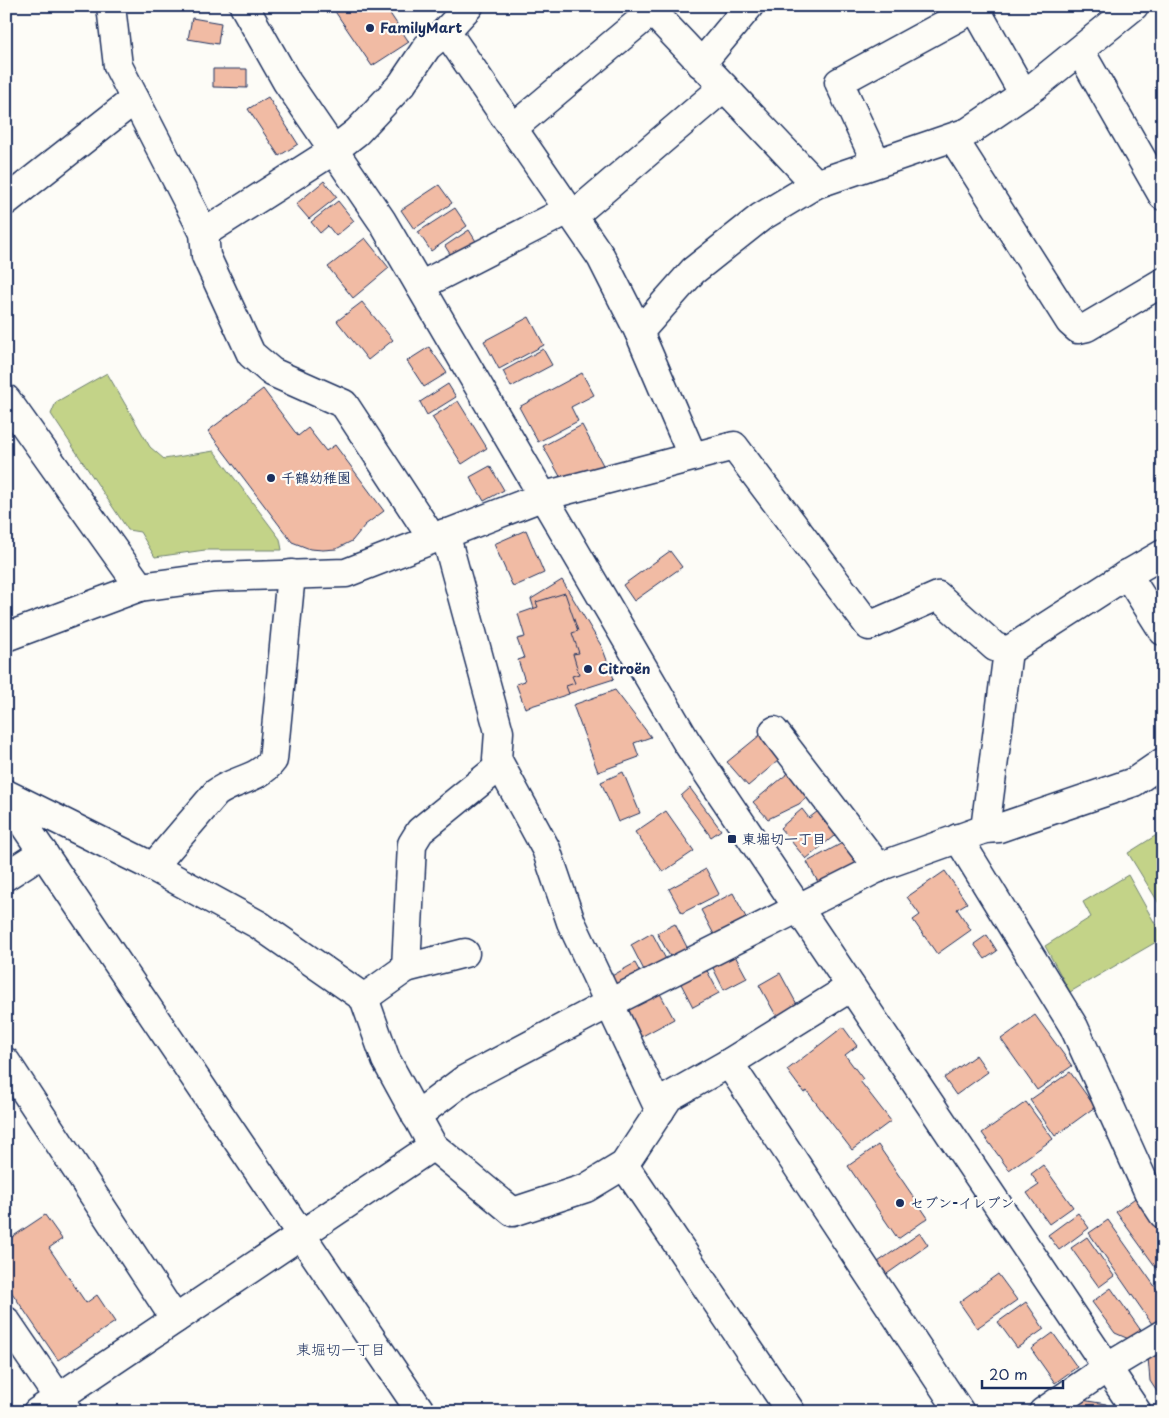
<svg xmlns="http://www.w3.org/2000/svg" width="1169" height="1418" viewBox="0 0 1169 1418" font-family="'Playpen Sans','Klee One',sans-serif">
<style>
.green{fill:#c3d388;stroke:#6f8173}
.building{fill:#f1bba4;stroke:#1b2f5e}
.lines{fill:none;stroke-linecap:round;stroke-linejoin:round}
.minor-casing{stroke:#1b2f5e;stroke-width:31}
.minor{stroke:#fdfcf7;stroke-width:28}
.poi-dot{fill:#1b2f5e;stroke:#fdfcf7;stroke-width:2}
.labels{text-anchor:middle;stroke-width:4.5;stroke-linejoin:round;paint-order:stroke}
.poi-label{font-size:14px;font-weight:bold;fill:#1b2f5e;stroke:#fdfcf7;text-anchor:start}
.neighbourhood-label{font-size:15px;fill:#1b2f5e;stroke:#fdfcf7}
</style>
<rect width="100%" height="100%" fill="#fdfcf7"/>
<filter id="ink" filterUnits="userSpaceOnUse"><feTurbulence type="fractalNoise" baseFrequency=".02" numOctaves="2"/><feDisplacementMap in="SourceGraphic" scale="10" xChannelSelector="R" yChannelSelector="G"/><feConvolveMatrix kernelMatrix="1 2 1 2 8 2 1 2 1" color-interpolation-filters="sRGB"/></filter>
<g filter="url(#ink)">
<g class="green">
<path d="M107,373L150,447L164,459L214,451L280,539L282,550H205L155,557L140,532L128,530L51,414L56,402Z"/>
<path d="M1163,831V910L1128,853Z"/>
<path d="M1128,875L1163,938L1070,992L1045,946L1091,917L1083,902Z"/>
</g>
<g class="building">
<path d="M336,6H385L409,42L372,66L334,10Z"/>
<path d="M192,18L221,23L218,44L188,39Z"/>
<path d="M213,69H247V88L213,87Z"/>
<path d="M268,97L298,144L279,156L248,109Z"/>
<path d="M324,181L337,197L309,219L296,204Z"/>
<path d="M439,185L452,203L414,229L401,210Z"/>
<path d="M338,201L354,221L336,236L328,226L320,233L311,222Z"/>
<path d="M455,208L467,226L431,251L418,232Z"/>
<path d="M469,230L479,246L455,262L445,246Z"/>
<path d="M365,238L389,268L353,298L328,267Z"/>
<path d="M362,302L393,340L368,360L337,321Z"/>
<path d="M529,317L544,345L499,369L484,341Z"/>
<path d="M429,347L447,373L424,387L407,361Z"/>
<path d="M543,349L552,365L511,387L503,371Z"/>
<path d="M582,373L594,395L571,407L578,421L538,442L519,407Z"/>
<path d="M448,384L456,397L427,415L420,402Z"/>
<path d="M263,389L298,436L308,428L326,451L335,445L384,511L365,525L352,541L336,549L323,550L310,549L292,542L208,431Z"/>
<path d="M458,401L487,448L462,464L432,417Z"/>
<path d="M582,425L603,465L584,475L562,480L543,446Z"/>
<path d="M490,466L504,490L484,501L470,477Z"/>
<path d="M526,530L544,573L513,587L494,544Z"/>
<path d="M670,551L682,567L634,601L623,585Z"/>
<path d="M562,580L602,647L614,679L561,696L531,599Z"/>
<path d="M565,593L578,631L572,633L579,653L573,654L579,674L572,676L575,683L566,686L569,694L525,708L516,684L525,681L518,660L524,658L517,639L525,637L518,614L538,607L536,602Z"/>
<path d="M615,690L651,737L634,743L639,757L598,772L573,705Z"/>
<path d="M765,731L785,755L748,786L727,762Z"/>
<path d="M793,769L812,793L799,804L768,819L753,802Z"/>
<path d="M623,772L640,813L618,822L601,782Z"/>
<path d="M1163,782V801L1154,787Z"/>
<path d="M690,788L721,830L711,837L681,796Z"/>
<path d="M822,808L840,831L806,859L780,828L802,809L809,818Z"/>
<path d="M666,811L694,851L663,872L635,832Z"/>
<path d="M848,840L860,863L819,884L807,862Z"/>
<path d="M706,869L719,894L682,913L669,889Z"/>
<path d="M945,871L967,903L957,909L971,930L937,954L913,920L920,915L907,897Z"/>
<path d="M733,893L749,923L717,940L701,910Z"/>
<path d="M675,924L689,951L672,960L657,933Z"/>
<path d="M652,933L668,963L646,974L631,945Z"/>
<path d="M987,935L997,951L985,959L974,944Z"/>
<path d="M733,952L747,978L724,990L711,964Z"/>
<path d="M635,963L641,974L614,988L608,978Z"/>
<path d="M705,967L719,993L693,1007L679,980Z"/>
<path d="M780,973L799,1008L778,1019L759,985Z"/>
<path d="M657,988L674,1019L637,1039L620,1008Z"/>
<path d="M1035,1015L1072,1066L1037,1090L1001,1039Z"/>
<path d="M843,1027L857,1046L845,1055L863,1079L860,1081L891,1121L852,1150L807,1091L804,1093L787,1070Z"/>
<path d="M976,1055L988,1072L956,1095L944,1078Z"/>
<path d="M1070,1072L1095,1107L1055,1136L1030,1100Z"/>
<path d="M1026,1102L1053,1139L1009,1170L982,1133Z"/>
<path d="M878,1145L928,1218L898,1239L848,1166Z"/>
<path d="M1043,1165L1073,1207L1049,1224L1027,1193L1039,1185L1031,1174Z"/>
<path d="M1138,1196L1163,1231V1277L1116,1212Z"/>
<path d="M1078,1213L1089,1228L1059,1250L1048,1235Z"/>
<path d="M45,1215L62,1239L49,1248L86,1303L97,1295L115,1322L58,1360L6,1284V1241Z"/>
<path d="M1108,1220L1163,1298V1316L1152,1324L1089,1233Z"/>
<path d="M920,1233L928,1245L884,1276L875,1264Z"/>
<path d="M1087,1237L1114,1276L1099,1287L1071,1248Z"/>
<path d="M998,1274L1017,1300L977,1328L959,1302Z"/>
<path d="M1111,1288L1142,1332L1131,1340L1115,1333L1092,1302Z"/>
<path d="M1026,1302L1044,1329L1017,1348L998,1322Z"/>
<path d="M1053,1333L1077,1367L1055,1383L1031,1349Z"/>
<path d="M1163,1347V1401L1150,1381L1148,1357Z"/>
<path d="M1082,1400L1106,1404L1111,1412H1065Z"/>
</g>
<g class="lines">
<g class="minor-casing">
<g id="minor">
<path d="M111,6L118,66L204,233L206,256L251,354L272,372L344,404L432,538"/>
<path d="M244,6L287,82L382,221L686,741L1137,1412"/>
<path d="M974,6L1023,93"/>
<path d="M446,31L601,257L639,332L692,455"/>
<path d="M1080,51L1163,196"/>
<path d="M701,64L749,6"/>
<path d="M513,128L652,11L816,184"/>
<path d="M953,138L1070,322L1078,329L1087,327L1163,282"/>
<path d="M876,162L839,82L975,8"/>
<path d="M6,201L135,99"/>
<path d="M574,215L724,87"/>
<path d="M204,233L334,150L357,132L402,84L427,47L446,31L469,6"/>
<path d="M420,286L570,209"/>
<path d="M639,332L693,271L761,217L816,184L968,132L1034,87L1134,6"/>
<path d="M6,399L140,587"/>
<path d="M445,533L499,732L497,759L546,849L571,922L660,1111"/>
<path d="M1127,574L1163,631"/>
<path d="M6,637L140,587L214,577L346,573L544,496L734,446L869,626L938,596L995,647L1008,651"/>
<path d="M1008,651L1123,577L1163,554"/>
<path d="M774,731L879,868"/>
<path d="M6,794L153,867L259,925L364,998L386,1060L433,1146L513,1212L586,1188L624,1165L669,1097L729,1063L851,987"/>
<path d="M6,798L421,1412"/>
<path d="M985,829L999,828L1134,782L1163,762"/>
<path d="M958,838L1074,1027L1148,1191L1163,1214"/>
<path d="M153,867L216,793C235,779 258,780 273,760L291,574"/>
<path d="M6,876L43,852"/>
<path d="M406,968L465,953"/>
<path d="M364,998L406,968L412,844L420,831L500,766"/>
<path d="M6,1062L175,1319"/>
<path d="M729,1063L960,1412"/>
<path d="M416,1116L464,1080L610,1003L884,865L985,829L1008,651"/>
<path d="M624,1165L791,1412"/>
<path d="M6,1321L68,1412"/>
<path d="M37,1412L433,1146"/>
<path d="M1043,1412L1108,1367L1163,1334"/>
</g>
</g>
<use href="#minor" class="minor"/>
</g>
</g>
<g class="poi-dot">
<circle cx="370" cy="28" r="5"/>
<circle cx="271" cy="478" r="5"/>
<circle cx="588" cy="669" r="5"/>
<rect x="727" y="834" width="10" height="10" rx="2.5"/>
<circle cx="900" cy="1203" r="5"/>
</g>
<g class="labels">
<g class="poi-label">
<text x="380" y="33">FamilyMart</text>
<text x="281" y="483">千鶴幼稚園</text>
<text x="598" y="674">Citroën</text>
<text x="742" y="844">東堀切一丁目</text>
<text x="910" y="1208">セブン-イレブン</text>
</g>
<g class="neighbourhood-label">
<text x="341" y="1355">東堀切一丁目</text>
</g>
</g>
<rect width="1169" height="1418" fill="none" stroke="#fdfcf7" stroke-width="25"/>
<rect x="12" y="12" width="1144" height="1393" fill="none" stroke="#1b2f5e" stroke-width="2" filter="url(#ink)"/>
<path d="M982 1380v8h81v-8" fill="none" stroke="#1b2f5e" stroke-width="2.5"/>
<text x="989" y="1380" font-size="15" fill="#1b2f5e" stroke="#fdfcf7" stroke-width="4" paint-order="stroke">20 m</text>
</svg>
